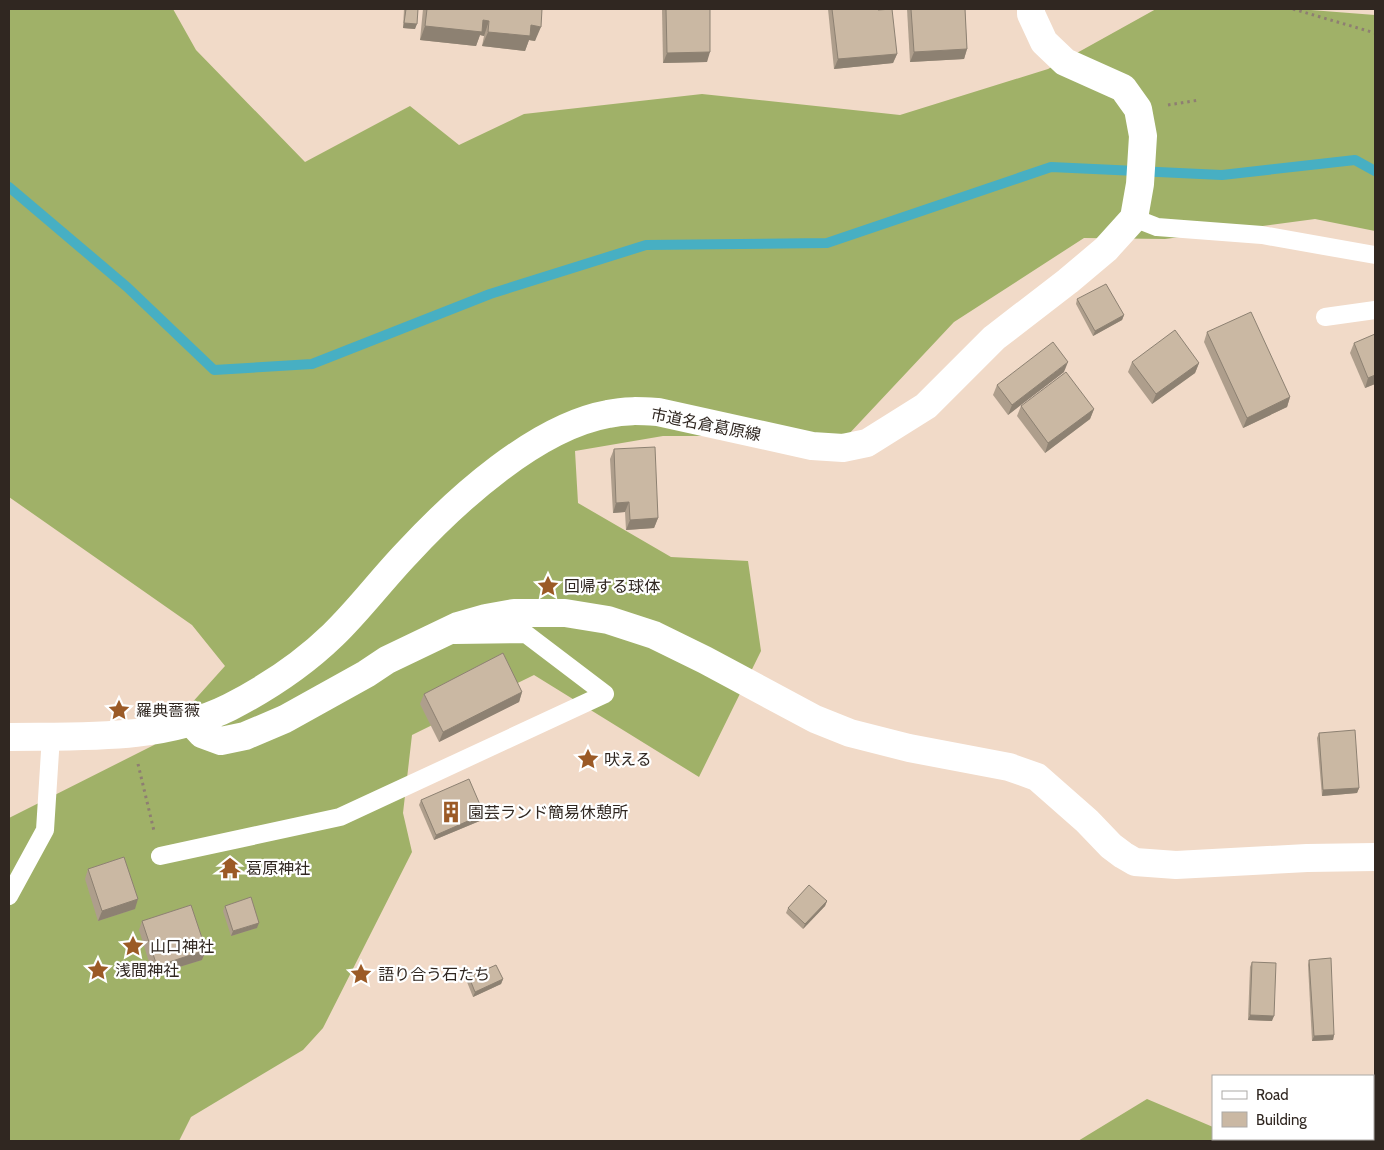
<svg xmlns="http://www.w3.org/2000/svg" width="1384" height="1150" viewBox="0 0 1384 1150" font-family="Cabin,'Noto Sans JP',sans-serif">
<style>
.forest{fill:#a0b168}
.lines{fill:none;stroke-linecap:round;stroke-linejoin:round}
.stream{stroke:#47afc3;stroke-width:10}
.path{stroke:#8e7e72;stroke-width:3;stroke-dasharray:2.5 4;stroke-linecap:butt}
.service{stroke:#fff;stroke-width:18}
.minor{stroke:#fff;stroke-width:28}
.wall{fill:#ae9e8c}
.shaded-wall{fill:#8d8172}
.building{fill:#cab8a3;stroke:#8d8172}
.labels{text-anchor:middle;stroke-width:4.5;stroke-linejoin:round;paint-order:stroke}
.street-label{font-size:16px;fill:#302721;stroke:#fff}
.poi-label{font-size:16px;fill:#302721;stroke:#fff;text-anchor:start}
</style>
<rect width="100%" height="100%" fill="#f1dac8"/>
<g class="forest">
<path d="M9,9H173L196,50L305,162L410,106L459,145L524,114L702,94L900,115L1048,69L1156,9H1298L1375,15V231L1315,219L1165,239L1084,238L954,322L847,436H663L575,451L578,503L671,557L748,561L761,651L699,777L534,675L412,735L403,813L412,852L323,1028L303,1050L191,1117L179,1141H9V818L154,745L225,666L192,625L9,497Z"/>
<path d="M1147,1099L1213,1127V1139H1241L1247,1141H1078Z"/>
</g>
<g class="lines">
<path class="stream" d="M9,187L127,287L214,370L312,364L490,294L646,245L827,243L1051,167L1222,175L1355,160L1375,171"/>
<g class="path">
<path d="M1293,9L1375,33"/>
<path d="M1168,105L1199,100"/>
<path d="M138,764L154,831"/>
</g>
<g class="service">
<path d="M1134,218L1157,227L1262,235L1375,255"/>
<path d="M1325,317L1375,310"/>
<path d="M160,856L340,817L605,694L526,634L454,635"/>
<path d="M9,896L45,830L51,736"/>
</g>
<g class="minor">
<path d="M191,722L202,734L221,741L245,736L285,719L366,674L387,660L458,626L486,618L514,613H565L608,620L654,635L705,660L815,719L850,733L909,748L1009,767L1037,777L1087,821L1111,846L1123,855L1135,862L1176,865L1307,858L1375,857"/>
<path d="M9,737C82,736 162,741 230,707C267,688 303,664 333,635C359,610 382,579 407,553C456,500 536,427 608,414C625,410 641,411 658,412L812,446L843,448L867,443L926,406L994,338L1068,281L1106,249L1134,218L1140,184L1143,136L1138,109L1123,88L1065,62L1044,42L1031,14V9"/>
</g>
</g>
<g class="wall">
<path d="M404,9H418L415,29L403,28Z"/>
<path d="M423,9H542L535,41L529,40L525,51L482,46L484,36L480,35L476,46L420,40Z"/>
<path d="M662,9H710L707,62L663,63Z"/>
<path d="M828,9H878L897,54L893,63L834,69Z"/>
<path d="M907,9H965L967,49L964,59L910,62Z"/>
<path d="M1077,299L1124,315L1122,320L1093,336L1076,304Z"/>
<path d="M1207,332L1290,397L1287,407L1243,428L1204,342Z"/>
<path d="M1354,343L1375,384L1365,388L1350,353Z"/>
<path d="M1132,362L1199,363L1195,373L1152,404L1128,372Z"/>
<path d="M1064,372L1008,415L993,395L997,385Z"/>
<path d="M1021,406L1094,409L1090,419L1045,453L1017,416Z"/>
<path d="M614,449L658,518L654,528L626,530L625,512L613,513L610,459Z"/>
<path d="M522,692L519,702L439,742L420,704L424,694Z"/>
<path d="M1319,733L1359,788L1357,793L1322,796L1317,738Z"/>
<path d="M421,800L482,820L434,840L419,805Z"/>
<path d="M88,869L135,909L98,921L85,879Z"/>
<path d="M827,901L825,906L803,929L786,913L788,908Z"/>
<path d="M225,906L257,928L231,936L223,911Z"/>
<path d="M142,921L206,950L202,960L153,975L139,930Z"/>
<path d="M1309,960L1334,1035L1333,1040L1312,1041L1308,965Z"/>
<path d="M1252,962L1272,1021L1248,1020L1250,967Z"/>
<path d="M469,977L503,979L501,984L473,997L467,982Z"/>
</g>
<g class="shaded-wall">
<path d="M483,20L489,21L484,36L480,35L476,46L420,40L425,26Z"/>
<path d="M404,23L417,24L415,29L403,28Z"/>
<path d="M531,25L541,27L535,41L529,40L525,51L482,46L488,32Z"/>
<path d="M967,49L964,59L910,62L914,52Z"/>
<path d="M710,52L707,62L663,63L667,53Z"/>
<path d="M897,54L893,63L834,69L838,59Z"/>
<path d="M1124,315L1122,320L1093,336L1095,331Z"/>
<path d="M1068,362L1064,372L1008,415L1012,405Z"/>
<path d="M1199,363L1195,373L1152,404L1156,394Z"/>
<path d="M1375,375V384L1365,388L1368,378Z"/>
<path d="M1290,397L1287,407L1243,428L1247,418Z"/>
<path d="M1094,409L1090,419L1045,453L1048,443Z"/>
<path d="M629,502L625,512L613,513L616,503Z"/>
<path d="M658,518L654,528L626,530L630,520Z"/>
<path d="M522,692L519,702L439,742L443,732Z"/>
<path d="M1359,788L1357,793L1322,796L1323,790Z"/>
<path d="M484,814L482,820L434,840L436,835Z"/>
<path d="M138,899L135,909L98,921L102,911Z"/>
<path d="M827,901L825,906L803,929L805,924Z"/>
<path d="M259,923L257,928L231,936L233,931Z"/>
<path d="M206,950L202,960L153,975L157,966Z"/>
<path d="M503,979L501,984L473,997L475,992Z"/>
<path d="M1250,1015L1274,1016L1272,1021L1248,1020Z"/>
<path d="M1334,1035L1333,1040L1312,1041L1314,1036Z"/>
</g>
<g class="building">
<path d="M406,9H418L417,24L404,23Z"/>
<path d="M427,9H542L541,27L531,25L530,36L488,32L489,21L483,20L482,32L425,26Z"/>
<path d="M666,9H710V52L667,53Z"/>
<path d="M832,9H878V10L892,9L897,54L838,59Z"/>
<path d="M911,9H965L967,49L914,52Z"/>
<path d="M1106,284L1124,315L1095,331L1077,299Z"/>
<path d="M1251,312L1290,397L1247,418L1207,332Z"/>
<path d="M1175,330L1199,363L1156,394L1132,362Z"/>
<path d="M1375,334V375L1368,378L1354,343Z"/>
<path d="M1053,342L1068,362L1012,405L997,385Z"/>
<path d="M1066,372L1094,409L1048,443L1021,406Z"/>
<path d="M655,447L658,518L630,520L629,502L616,503L614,449Z"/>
<path d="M503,653L522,692L443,732L424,694Z"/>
<path d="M1355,730L1359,788L1323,790L1319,733Z"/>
<path d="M469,779L484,814L436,835L421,800Z"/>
<path d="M124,857L138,899L102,911L88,869Z"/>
<path d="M809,885L827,901L805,924L788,908Z"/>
<path d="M251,897L259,923L233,931L225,906Z"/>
<path d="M191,905L206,950L157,966L142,921Z"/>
<path d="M1331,958L1334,1035L1314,1036L1309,960Z"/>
<path d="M1252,962L1276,963L1274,1016L1250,1015Z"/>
<path d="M496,965L503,979L475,992L469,977Z"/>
</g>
<defs>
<g id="sight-bare" transform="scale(1.725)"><path d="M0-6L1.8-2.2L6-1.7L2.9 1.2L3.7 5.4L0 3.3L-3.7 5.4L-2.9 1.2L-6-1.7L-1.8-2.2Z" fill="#9b5a26" stroke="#fff" stroke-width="2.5" paint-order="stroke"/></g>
<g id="building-bare" transform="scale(1.725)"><path d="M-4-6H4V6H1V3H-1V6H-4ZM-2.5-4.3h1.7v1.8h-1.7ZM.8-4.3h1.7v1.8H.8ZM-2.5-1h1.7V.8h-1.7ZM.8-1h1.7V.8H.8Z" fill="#9b5a26" stroke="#fff" stroke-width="2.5" paint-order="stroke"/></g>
<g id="temple-bare" transform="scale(1.725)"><path d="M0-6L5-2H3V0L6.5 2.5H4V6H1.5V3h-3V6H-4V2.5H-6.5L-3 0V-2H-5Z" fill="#9b5a26" stroke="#fff" stroke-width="2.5" paint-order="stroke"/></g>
</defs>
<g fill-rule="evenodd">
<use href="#sight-bare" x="548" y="586"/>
<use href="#sight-bare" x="119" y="710"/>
<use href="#sight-bare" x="588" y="759"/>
<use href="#building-bare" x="451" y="812"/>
<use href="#temple-bare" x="230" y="868"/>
<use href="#sight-bare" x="133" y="946"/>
<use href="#sight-bare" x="98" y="970"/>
<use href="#sight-bare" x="361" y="974"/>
</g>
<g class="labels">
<g class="street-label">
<text transform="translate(706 424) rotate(11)" y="6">市道名倉葛原線</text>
</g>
<g class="poi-label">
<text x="564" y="592">回帰する球体</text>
<text x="136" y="716">羅典薔薇</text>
<text x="604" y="765">吠える</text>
<text x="468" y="818">園芸ランド簡易休憩所</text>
<text x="246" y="874">葛原神社</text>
<text x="150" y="952">山口神社</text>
<text x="115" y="976">浅間神社</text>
<text x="378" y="980">語り合う石たち</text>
</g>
</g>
<rect width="1384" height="1150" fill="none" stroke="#302721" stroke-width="20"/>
<rect x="1212" y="1075" width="162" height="65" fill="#ffffff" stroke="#aca9a6"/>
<rect x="1222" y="1091" width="25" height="8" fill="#ffffff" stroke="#aca9a6"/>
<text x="1256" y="1100" font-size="15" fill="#302721">Road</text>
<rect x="1222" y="1112" width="25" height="15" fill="#cab8a3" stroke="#aca9a6"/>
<text x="1256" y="1125" font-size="15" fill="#302721">Building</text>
</svg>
